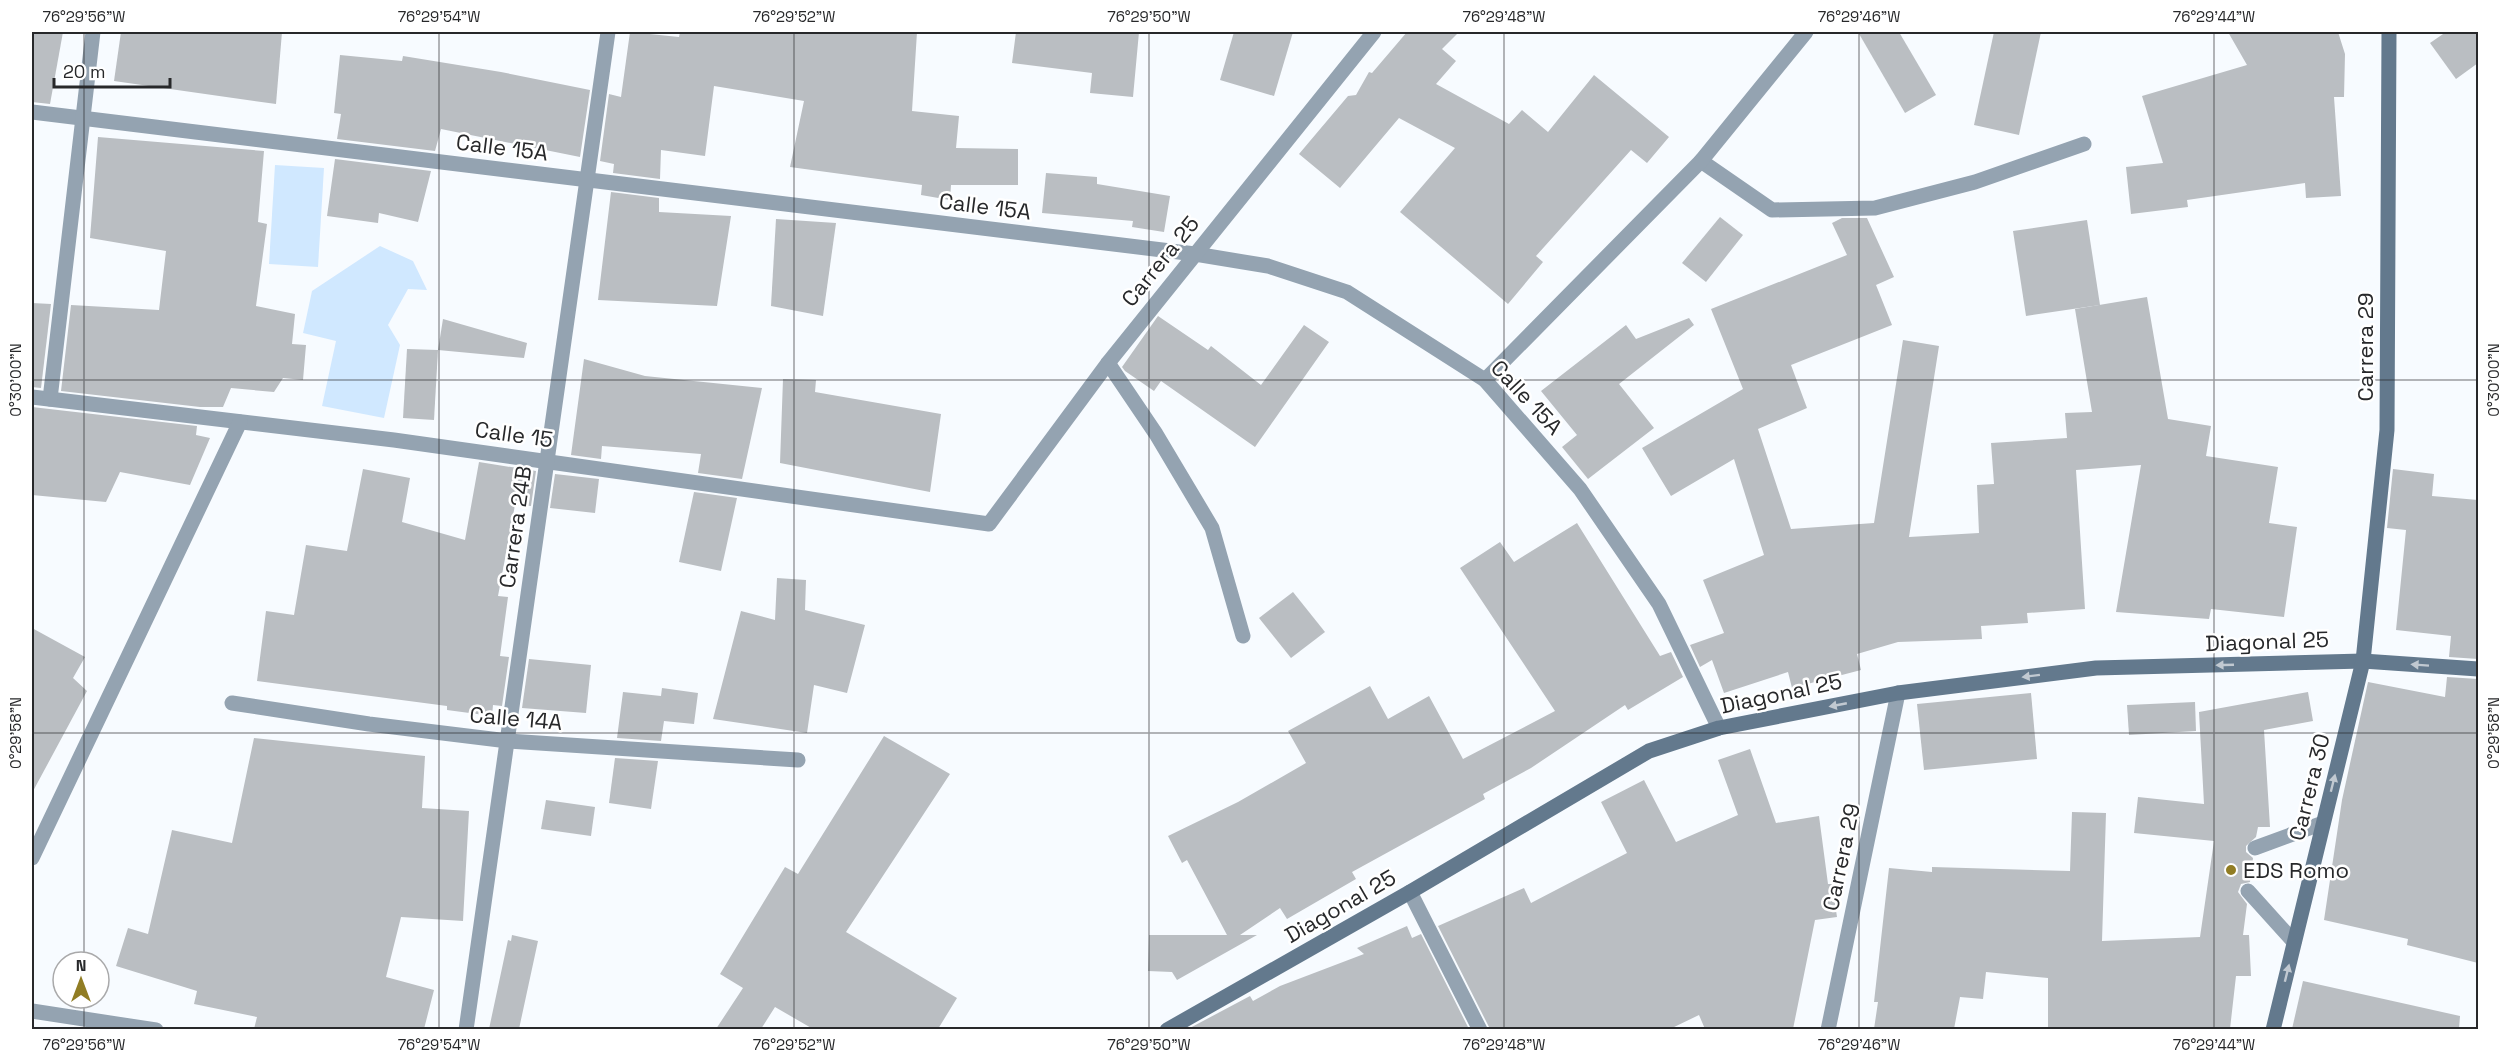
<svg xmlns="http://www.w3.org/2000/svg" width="2510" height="1061" viewBox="0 0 2510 1061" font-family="'Space Grotesk',sans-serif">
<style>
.green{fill:#d0e8ff}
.building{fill:#babec2}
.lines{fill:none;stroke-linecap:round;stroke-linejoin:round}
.lane{stroke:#94a3b1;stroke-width:15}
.street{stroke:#94a3b1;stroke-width:15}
.secondary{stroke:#63798d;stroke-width:15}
.oneway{fill:#c1c9d1}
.ticks{fill:none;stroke:#27282a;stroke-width:1.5;stroke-opacity:0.45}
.poi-dot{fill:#917d24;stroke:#fff;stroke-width:2}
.labels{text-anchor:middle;stroke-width:5;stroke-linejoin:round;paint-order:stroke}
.street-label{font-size:22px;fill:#27282a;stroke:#fff}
.poi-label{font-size:22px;fill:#27282a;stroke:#fff;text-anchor:start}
.neatline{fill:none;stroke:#27282a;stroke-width:2}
.ticks-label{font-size:15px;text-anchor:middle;fill:#27282a}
</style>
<rect width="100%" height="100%" fill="#f7fbff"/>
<g class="green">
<path d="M275,165L324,168L318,267L269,264Z"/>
<path d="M380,246L413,261L427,290L408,289L388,325L400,345L384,418L322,406L336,341L303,333L312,291Z"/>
</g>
<g class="building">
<path d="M32,32H63L50,104L32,102Z"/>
<path d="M121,32H282L276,104L114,81Z"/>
<path d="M630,32L679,37L680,32H917L912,111L959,116L956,148L1018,149V185H951L950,200L921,195L922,185L790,167L804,101L714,86L705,156L661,150L660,179L613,173L614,164L600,161L609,94L621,97Z"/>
<path d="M1016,32H1139L1133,97L1090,93L1092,73L1012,63Z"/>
<path d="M1234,32H1293L1274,96L1220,80Z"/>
<path d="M1407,32H1459L1442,49L1456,61L1436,84L1509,124L1522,110L1548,132L1594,75L1669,137L1647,163L1631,150L1536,256L1543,262L1508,304L1400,212L1455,148L1399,118L1340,188L1299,154L1348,96L1356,95L1369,72L1372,73Z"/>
<path d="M1858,32H1899L1936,95L1905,113Z"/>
<path d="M1994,32H2041L2019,135L1974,125Z"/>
<path d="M2228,32H2338L2345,54L2344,97H2334L2341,196L2306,198L2305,183L2187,200L2188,207L2131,214L2126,167L2163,163L2142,96L2247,65Z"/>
<path d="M2446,32H2478V63L2456,79L2430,43Z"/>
<path d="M340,55L402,61L403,56L501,72L590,90L580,157L441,129L435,151L337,139L341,114L334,113Z"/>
<path d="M98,137L264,151L258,222L267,224L256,306L295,314L292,344L306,345L303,380L283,378L274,392L231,388L223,407H200L61,391L71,305L159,310L166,251L90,238Z"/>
<path d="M335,159L431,171L418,222L379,213L378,223L327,216Z"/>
<path d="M1046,173L1097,177V184L1170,196L1164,232L1132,227L1133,221L1042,213Z"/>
<path d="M611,192L659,198V212L731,216L717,306L598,300Z"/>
<path d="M1720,217L1743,235L1706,282L1682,263Z"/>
<path d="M1842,218H1867L1894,277L1876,285L1892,325L1791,365L1807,408L1758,429L1791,529L1874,523L1903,340L1939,346L1909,537L1979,533L1977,485L1994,484L1991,443L2067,438L2065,413L2092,412L2075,309L2147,297L2168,419L2211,426L2206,456L2278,467L2269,523L2297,527L2284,617L2211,609L2209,619L2116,612L2141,465L2076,470L2085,609L2027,613L2028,623L1981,626L1982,639L1898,642L1857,654L1861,670L1792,688L1788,672L1724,693L1712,660L1700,667L1690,645L1724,633L1703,580L1764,555L1734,459L1671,496L1642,448L1743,389L1711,309L1847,255L1832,223Z"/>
<path d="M776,219L836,223L823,316L771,306Z"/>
<path d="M2087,220L2100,305L2026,316L2013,231Z"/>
<path d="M32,303L51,304L41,388L32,387Z"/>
<path d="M1158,316L1208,350L1211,346L1261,385L1304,325L1329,342L1255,447L1161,381L1154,391L1125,371L1122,367Z"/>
<path d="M1689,318L1694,325L1619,384L1654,428L1588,479L1562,447L1577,435L1541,391L1626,325L1636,339Z"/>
<path d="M443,319L527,343L524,358L438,350Z"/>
<path d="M407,349L438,350L434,420L403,418Z"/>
<path d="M584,359L645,376L762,388L742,479L698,473L701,454L602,446L601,459L571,455Z"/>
<path d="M783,379L816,380L815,392L941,414L930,492L780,463Z"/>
<path d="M32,407L197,426L196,435L210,438L190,485L120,472L106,502L32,495Z"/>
<path d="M479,462L536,471L531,506L515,505L498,596L508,597L500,656L509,657L502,706L493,705L492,716L447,710V706L257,681L266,611L294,615L306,545L347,551L363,469L410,478L402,522L465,540Z"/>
<path d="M2393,469L2434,474L2432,496L2478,500V659L2449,657L2451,636L2396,630L2406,530L2387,528Z"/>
<path d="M555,474L599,479L595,513L550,508Z"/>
<path d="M694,492L737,498L721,571L679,562Z"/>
<path d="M1577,523L1660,656L1671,652L1683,677L1628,710L1625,705L1531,768L1483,794L1485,799L1352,872L1356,879L1287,919L1280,908L1240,935H1257L1177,980L1172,972L1148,971L1149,935H1227L1187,860L1182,863L1168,836L1238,802L1306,763L1288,731L1370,686L1388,719L1429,696L1463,759L1555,711L1460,568L1500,542L1514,562Z"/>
<path d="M777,578L806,580L805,610L865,625L847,693L814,685L807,733L713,719L741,611L775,620Z"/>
<path d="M1293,592L1325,632L1291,658L1259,618Z"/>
<path d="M32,628L85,657L73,678L87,691L32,793Z"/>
<path d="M529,659L591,665L586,713L522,708Z"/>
<path d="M2447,677L2478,679V963L2407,945L2408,939L2324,920L2342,800L2368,682L2445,697Z"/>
<path d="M662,688L698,693L694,724L664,721L661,741L617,738L623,692L661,696Z"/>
<path d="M2308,692L2313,721L2264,730L2270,827H2258L2256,837L2246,846V852L2253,858L2250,882L2241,884L2238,892L2247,904L2243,935H2249L2251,976H2236L2230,1029H2048V978L1986,972L1983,999L1960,997L1954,1029H1874L1878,1002H1874L1889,868L1932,872V867L2070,871L2072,812L2106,813L2102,941L2200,937L2214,841L2134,833L2138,797L2204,804L2199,712Z"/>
<path d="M2031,693L2037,759L1924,770L1917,704Z"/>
<path d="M2195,702L2196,731L2129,735L2127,705Z"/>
<path d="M884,736L950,774L846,932L957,998L938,1029H813L775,1007L761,1029H716L743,988L720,974L785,867L798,874Z"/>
<path d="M254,738L425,756L422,808L469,811L463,921L401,917L386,977L434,990L424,1029H254L257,1017L194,1004L197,991L116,966L128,928L148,934L172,830L232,843Z"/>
<path d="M1750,749L1776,823L1819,816L1828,884H1832L1837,917L1815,920L1793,1029H1705L1699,1015L1670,1029H1490L1438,926L1524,888L1531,903L1627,853L1601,802L1644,780L1676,842L1738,815L1718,760Z"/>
<path d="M615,758L658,761L651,809L609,803Z"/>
<path d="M546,800L595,807L591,836L541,829Z"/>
<path d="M1407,926L1412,938L1421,934L1469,1029H1188L1250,996L1253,1001L1280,986L1364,954L1357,948Z"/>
<path d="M512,935L538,941L519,1029H489L508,940L511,941Z"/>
<path d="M2303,981L2460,1016L2459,1029H2292Z"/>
</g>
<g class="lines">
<g class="lane">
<path d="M2255,848L2323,823"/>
<path d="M2248,891L2294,942"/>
</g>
<g class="street">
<path d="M32,112L1195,254L1268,266L1347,292L1485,380L1580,489L1659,604L1719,728"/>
<path d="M1701,161L1772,210L1875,208L1975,182L2084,144"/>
<path d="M1108,363L1156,434L1212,528L1243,636"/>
<path d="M1485,380L1701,161L1806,32"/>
<path d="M32,397L394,440L989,524L1108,363L1374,32"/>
<path d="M50,399L93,32"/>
<path d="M232,703L369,724L508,741L798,760"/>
<path d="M32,858L240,422"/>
<path d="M1410,892L1480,1030"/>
<path d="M32,1011L156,1030"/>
<path d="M466,1030L608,32"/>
<path d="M1828,1030L1898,693"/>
</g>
<g class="secondary">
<path d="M1167,1030L1410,892L1649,751L1719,728L1898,693L2096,668L2363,661L2478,669"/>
<path d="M2273,1030L2363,661L2387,430L2389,32"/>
</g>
</g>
<defs><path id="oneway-solid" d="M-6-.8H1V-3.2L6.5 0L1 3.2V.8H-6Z" transform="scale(1.5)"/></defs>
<g class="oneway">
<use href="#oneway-solid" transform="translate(2225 665) rotate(178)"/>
<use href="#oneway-solid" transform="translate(2420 665) rotate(-176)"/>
<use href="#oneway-solid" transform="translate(2031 676) rotate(173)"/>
<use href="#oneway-solid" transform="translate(1838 705) rotate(169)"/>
<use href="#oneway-solid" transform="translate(2333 783) rotate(-76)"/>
<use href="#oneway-solid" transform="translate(2287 973) rotate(-76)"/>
</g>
<path class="ticks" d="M84,32V962M439,32V1030M794,32V1030M1149,32V1030M1504,32V1030M1859,32V1030M2214,32V1030M32,380H2478M32,733H2478M84,998V1030"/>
<circle class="poi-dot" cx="2231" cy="870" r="6"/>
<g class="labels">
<g class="street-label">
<text transform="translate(502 147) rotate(7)" y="8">Calle 15A</text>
<text transform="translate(985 206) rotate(7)" y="8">Calle 15A</text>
<text transform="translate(1160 261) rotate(-51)" y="8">Carrera 25</text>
<text transform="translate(2365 347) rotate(-90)" y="8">Carrera 29</text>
<text transform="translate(1527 397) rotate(47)" y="8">Calle 15A</text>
<text transform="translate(514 434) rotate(8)" y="8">Calle 15</text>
<text transform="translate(515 527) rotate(-82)" y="8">Carrera 24B</text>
<text transform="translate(2267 641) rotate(-2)" y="8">Diagonal 25</text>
<text transform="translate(1781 693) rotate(-12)" y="8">Diagonal 25</text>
<text transform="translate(516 718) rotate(5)" y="8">Calle 14A</text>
<text transform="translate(2309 787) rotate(-76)" y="8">Carrera 30</text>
<text transform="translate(1841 857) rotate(-78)" y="8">Carrera 29</text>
<text transform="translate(1340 906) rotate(-30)" y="8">Diagonal 25</text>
</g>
<g class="poi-label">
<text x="2243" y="878">EDS Romo</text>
</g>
</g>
<rect width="2510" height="1061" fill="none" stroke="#ffffff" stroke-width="66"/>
<g transform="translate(81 980)"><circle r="28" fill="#ffffff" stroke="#a9a9aa" stroke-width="1.5"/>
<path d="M0-4.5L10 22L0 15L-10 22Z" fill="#917d24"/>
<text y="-9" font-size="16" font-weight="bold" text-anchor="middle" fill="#27282a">N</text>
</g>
<path d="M54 78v9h116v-9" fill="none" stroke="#27282a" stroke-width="3"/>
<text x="63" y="78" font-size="18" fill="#27282a" stroke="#ffffff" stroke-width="4.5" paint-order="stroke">20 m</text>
<rect x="33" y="33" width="2444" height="995" class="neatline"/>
<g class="ticks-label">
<text x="84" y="22">76°29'56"W</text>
<text x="439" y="22">76°29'54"W</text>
<text x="794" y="22">76°29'52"W</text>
<text x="1149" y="22">76°29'50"W</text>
<text x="1504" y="22">76°29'48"W</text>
<text x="1859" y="22">76°29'46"W</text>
<text x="2214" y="22">76°29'44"W</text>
<text transform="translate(16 380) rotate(-90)" y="5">0°30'00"N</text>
<text transform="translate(2494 380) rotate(-90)" y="5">0°30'00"N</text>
<text transform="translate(16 733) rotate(-90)" y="5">0°29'58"N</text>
<text transform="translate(2494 733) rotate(-90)" y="5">0°29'58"N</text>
<text x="84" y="1050">76°29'56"W</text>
<text x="439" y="1050">76°29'54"W</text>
<text x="794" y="1050">76°29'52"W</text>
<text x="1149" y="1050">76°29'50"W</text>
<text x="1504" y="1050">76°29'48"W</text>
<text x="1859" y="1050">76°29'46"W</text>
<text x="2214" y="1050">76°29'44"W</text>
</g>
</svg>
